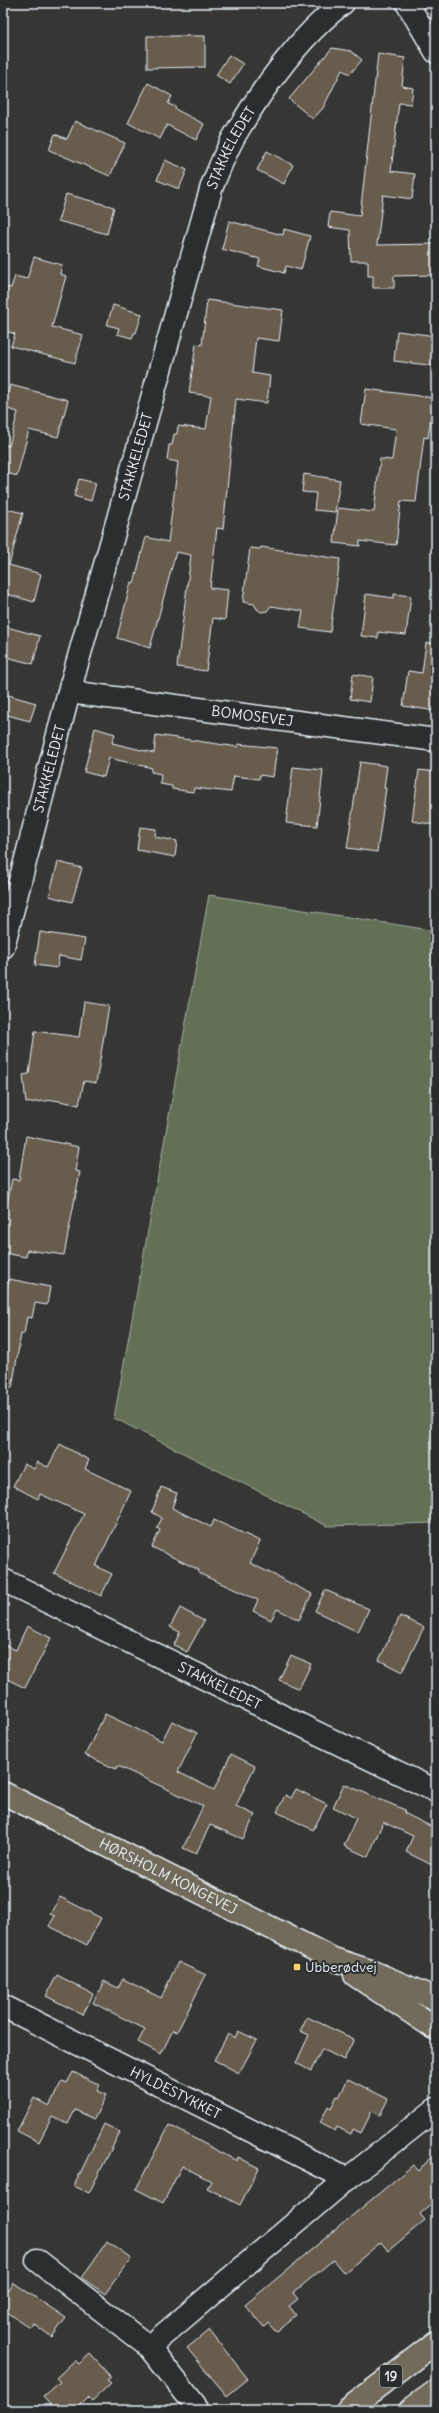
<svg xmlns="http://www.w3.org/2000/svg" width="439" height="2413" viewBox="0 0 439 2413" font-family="Delius,sans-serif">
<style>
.green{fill:#636f56;stroke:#a6b0a7}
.building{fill:#675c4e;stroke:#e8f1f8}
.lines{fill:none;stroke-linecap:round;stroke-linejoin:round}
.minor-casing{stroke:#e8f1f8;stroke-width:25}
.major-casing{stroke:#e8f1f8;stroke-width:25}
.highway-casing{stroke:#e8f1f8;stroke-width:25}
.minor{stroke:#2a2d2e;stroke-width:22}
.major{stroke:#726b5a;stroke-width:22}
.highway{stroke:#726b5a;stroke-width:22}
.poi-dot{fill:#ffd166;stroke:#2a2d2e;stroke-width:1.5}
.labels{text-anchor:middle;stroke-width:4;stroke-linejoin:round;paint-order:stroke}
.shield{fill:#2a2d2e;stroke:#afb6bb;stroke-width:1}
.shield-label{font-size:13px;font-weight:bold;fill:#e8f1f8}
.street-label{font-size:14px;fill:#e8f1f8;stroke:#2a2d2e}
.poi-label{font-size:14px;fill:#e8f1f8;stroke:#2a2d2e;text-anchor:start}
</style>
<rect width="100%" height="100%" fill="#363634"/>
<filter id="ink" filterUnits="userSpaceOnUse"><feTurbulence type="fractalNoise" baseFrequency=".025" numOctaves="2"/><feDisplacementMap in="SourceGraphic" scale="8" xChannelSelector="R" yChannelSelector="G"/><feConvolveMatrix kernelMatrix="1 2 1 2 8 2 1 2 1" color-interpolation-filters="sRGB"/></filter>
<g filter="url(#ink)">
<path class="green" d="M209,895L436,931V1523L327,1526L114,1418Z"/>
<g class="building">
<path d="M147,36H205V67L147,68Z"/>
<path d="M332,48L351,51L362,60L350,74L342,70L323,108L313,119L289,99Z"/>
<path d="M378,54L405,58L402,86L413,88L411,104L399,103L391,171L415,174L412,199L383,195L377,245L436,244V275L394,276V288H373V276H368V261H351L350,230L328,227L330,212L360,216Z"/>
<path d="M229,55L243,64L230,84L216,75Z"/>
<path d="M148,83L172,96L168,104L176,107L175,109L204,124L196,140L167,125L160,139L128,123Z"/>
<path d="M75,121L125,143L110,176L49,150L55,134L67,139Z"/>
<path d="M267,151L293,165L284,184L257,170Z"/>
<path d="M165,160L187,170L179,189L157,180Z"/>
<path d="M66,194L114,207L107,234L58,221Z"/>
<path d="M229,221L283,235L284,229L310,236L301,270L286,266L284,273L258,266L260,259L222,249Z"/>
<path d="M34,257L62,265L60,274L66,276L52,327L83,335L75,363L11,346L15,334L3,330V300L7,287L11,288L15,276L27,279Z"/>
<path d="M207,300L283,310L279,341L256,338L252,373L270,376L267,403L236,399L223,529L217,528L210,588L228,590L225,620L213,618L206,671L177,667L191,555L176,552L150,648L117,638L131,582L134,583L146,537L168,542L178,462L167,460L169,445H172L174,434H177L178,426L206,429L211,396L189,393L196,344L202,345Z"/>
<path d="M113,305L142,314L136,333H134L132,338L117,334L119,328L107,325Z"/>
<path d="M397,331L436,336V366L394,361Z"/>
<path d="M10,385L68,400L58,437L29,430L17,476L3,472V444L9,446L18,412L4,408Z"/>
<path d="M366,389L434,398L428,438L424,437L416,502L401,501L396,545L360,541V546L334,543L338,508L374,512L380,459L392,460L396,429L361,424Z"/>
<path d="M304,474L340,480L335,512L314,510L316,493L302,492Z"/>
<path d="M79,479L96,483L91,501L74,496Z"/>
<path d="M3,508L23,513L9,565L41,574L34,602L3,593Z"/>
<path d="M261,547L340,559L330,632L300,628L303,611L271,606L267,611L261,612L257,609L254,604L243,602L250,548L260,549Z"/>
<path d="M366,594L394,598V594L411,596L406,635L378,632V638L361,636Z"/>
<path d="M3,626L40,636L33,664L3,656Z"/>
<path d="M426,643H436V711L403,706L408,671L422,673Z"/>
<path d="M353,674L373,677L370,702L350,699Z"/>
<path d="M8,695L36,703L30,721L3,714Z"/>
<path d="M95,728L115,734L112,743L154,753L156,735L238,747V744L277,748L273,777L260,775L259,779L234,776L231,792L194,788L193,792L172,789V786L160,784L161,774L151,772L152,768L109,758L104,777L84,772Z"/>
<path d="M360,762L387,766L384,788H386L377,852L347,848Z"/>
<path d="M293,767L323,770L317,826L286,823Z"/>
<path d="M419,770L436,772V825L412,821Z"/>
<path d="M140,827L156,829L155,837L177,841L175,857L137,850Z"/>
<path d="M58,862L82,868L72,902L49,896Z"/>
<path d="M40,932L85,939L81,960L59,956L57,968L35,965Z"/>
<path d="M84,1002L109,1006L96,1083L84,1081L79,1105L54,1100L26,1103L23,1075L29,1074L35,1031L79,1037Z"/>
<path d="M26,1136L79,1147L75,1171L80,1172L64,1255L27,1250L26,1257L3,1253V1223L12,1179L19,1180Z"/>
<path d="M9,1279L50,1287L47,1305L35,1303L32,1318L27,1317L24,1334H21L12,1388L3,1387V1314Z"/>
<path d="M60,1444L89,1460L85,1469L131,1491L96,1566L112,1574L101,1596L54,1573L84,1514L40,1494L38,1499L13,1486L24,1464L34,1469L37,1462L48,1467Z"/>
<path d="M161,1487L177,1493L172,1508L211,1527L214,1520L260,1541L250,1563L312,1594L299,1620L277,1609L271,1620L253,1611L258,1600L198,1573L199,1570L152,1547L160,1530L157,1528L162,1518L152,1512Z"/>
<path d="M325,1590L369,1609L358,1632L315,1611Z"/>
<path d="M180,1608L204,1621L187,1652L174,1645L180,1632L170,1627Z"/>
<path d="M400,1616L424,1627L402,1672L379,1660Z"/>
<path d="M27,1626L51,1638L25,1688L3,1677V1644L16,1650Z"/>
<path d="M291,1655L311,1664L299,1689L279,1680Z"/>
<path d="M105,1714L162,1741L172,1721L197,1733L178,1772L214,1790L231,1754L255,1766L236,1806L255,1815L243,1839L210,1825L196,1854L183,1848L203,1806L118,1766L116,1769L85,1755Z"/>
<path d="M344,1784L405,1810L404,1813L434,1828L430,1836L436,1839V1867L406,1852L413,1836L383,1822L368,1857L344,1846L356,1818L333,1807Z"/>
<path d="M296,1789L327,1804L313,1830L277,1812L285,1795L291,1798Z"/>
<path d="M60,1897L101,1918L87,1945L49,1926L55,1916L50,1914Z"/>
<path d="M178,1962L206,1975L177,2032L173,2030L161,2054L138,2042L145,2029L93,2003L104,1981L118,1988L123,1979L161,1998Z"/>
<path d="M57,1975L93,1994L83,2015L46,1996Z"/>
<path d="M307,2017L354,2039L344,2060L322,2049L311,2071L296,2063L309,2035L300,2031Z"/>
<path d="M238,2031L257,2040L239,2073L214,2060L228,2034L235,2038Z"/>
<path d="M73,2072L100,2085L97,2091L106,2095L94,2119L75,2110L68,2124L52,2117L39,2142L17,2131L34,2098L49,2106L62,2081L67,2083Z"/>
<path d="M348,2079L388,2099L380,2115L372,2111L361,2133L353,2129L351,2134L337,2127L335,2131L320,2123L328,2106L331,2108L337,2096L339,2097Z"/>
<path d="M104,2124L120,2132L89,2193L74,2186Z"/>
<path d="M169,2125L237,2161L238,2157L259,2168L240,2205L207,2188L211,2181L182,2166L163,2203L136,2189Z"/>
<path d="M436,2151V2200L420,2214L425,2220L388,2251L381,2242L344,2273L333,2260L293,2293L298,2299L289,2306L296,2315L276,2332L268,2323L264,2327L245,2305L413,2165L419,2171Z"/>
<path d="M107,2241L131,2258L105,2294L82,2278Z"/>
<path d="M14,2283L66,2318L52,2337L33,2323L30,2328L3,2309V2299Z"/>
<path d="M209,2330L248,2379L227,2396L187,2348Z"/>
<path d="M90,2354L111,2377L107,2380L111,2383L92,2401L88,2397L75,2410H55L43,2397L60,2382L56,2378L75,2360L79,2364Z"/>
</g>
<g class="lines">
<g class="minor-casing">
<g id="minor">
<path d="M407,3L436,52"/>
<path id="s1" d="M69,692L436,740"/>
<path id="s2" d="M3,947L69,692L212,186C220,167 227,147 238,130C264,86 302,34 343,3"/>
<path id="s3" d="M3,1580L436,1791"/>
<path id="s4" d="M3,2006L347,2179"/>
<path d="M37,2260L149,2347L347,2179L436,2109"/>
<path d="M149,2347L195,2405"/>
</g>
</g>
<g class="major-casing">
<g id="major">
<path id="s5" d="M3,1793L333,1959L370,1971L436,1999"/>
<path d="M355,1975L436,2029"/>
</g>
</g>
<g class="highway-casing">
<g id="highway">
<path d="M347,2410L436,2342"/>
<path d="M410,2410L436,2391"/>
</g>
</g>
<use href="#minor" class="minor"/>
<use href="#major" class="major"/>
<use href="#highway" class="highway"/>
</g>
</g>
<rect class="poi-dot" x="293" y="1963" width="8" height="8" rx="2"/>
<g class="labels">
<rect class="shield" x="380" y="2365" width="22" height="22" rx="3"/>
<g class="shield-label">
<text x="391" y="2381">19</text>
</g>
<g class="street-label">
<text dy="5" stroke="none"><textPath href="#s2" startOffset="832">STAKKELEDET</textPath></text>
<text dy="5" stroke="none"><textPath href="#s2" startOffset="508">STAKKELEDET</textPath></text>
<text dy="5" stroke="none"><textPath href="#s1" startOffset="185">BOMOSEVEJ</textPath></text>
<text dy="5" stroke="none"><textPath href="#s2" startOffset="184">STAKKELEDET</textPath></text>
<text dy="5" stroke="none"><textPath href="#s3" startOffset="241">STAKKELEDET</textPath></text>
<text dy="5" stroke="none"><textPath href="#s5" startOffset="185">HØRSHOLM KONGEVEJ</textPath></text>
<text dy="5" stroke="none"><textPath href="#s4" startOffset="193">HYLDESTYKKET</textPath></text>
</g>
<g class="poi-label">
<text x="305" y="1972">Ubberødvej</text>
</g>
</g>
<rect width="439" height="2413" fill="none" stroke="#2a2d2e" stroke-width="16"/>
<rect x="8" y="8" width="423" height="2397" fill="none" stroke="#e8f1f8" stroke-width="1.5" filter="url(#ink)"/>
</svg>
